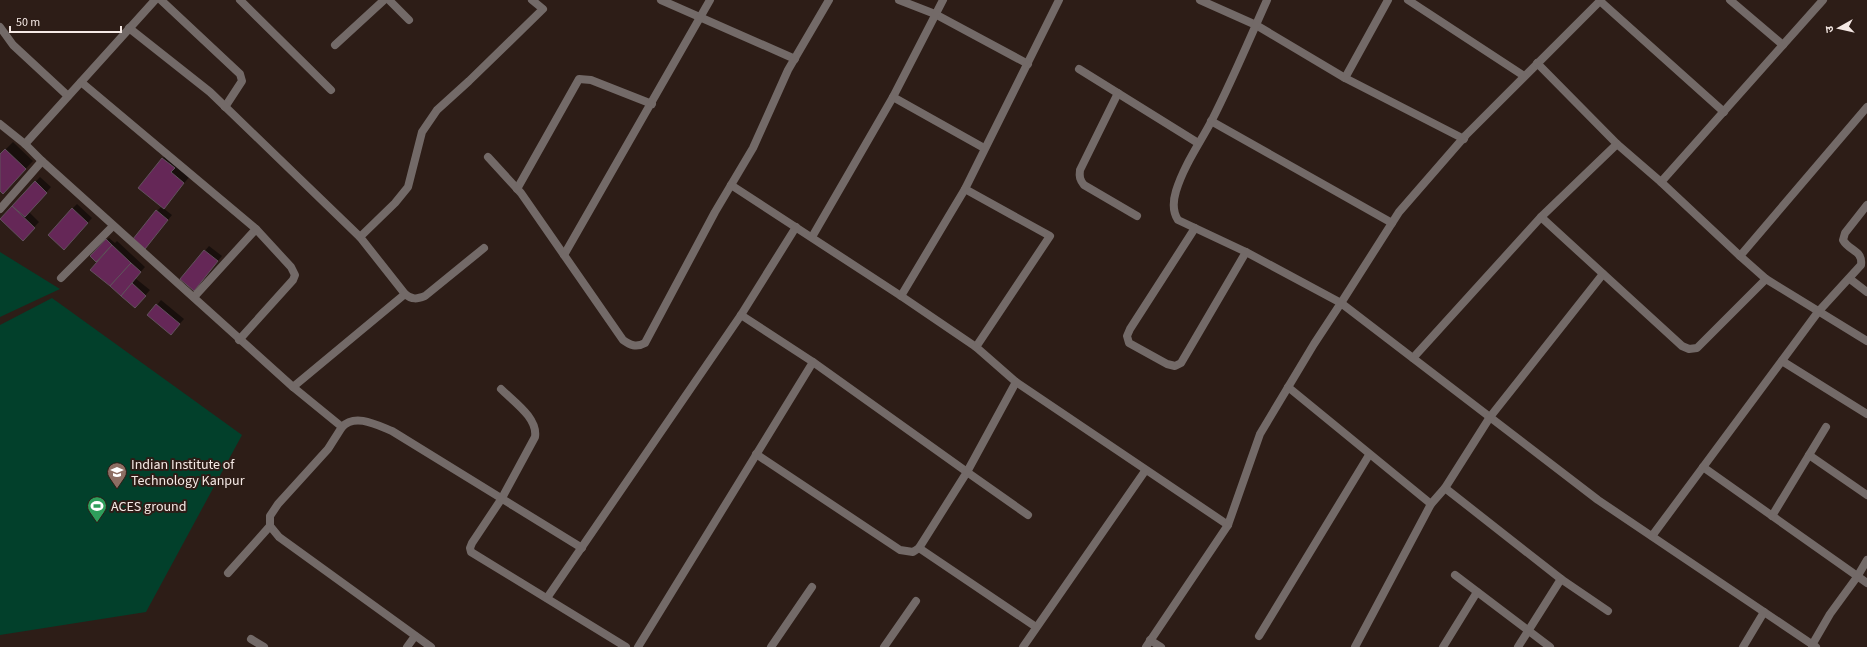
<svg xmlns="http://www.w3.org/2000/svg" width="1867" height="647" viewBox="0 0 1867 647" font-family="'Source Sans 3','Noto Sans Devanagari',sans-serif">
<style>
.green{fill:#02402b}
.shadow{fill:#0007}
.building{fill:#652757;stroke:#61515c}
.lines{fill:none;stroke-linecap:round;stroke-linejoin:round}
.lane{stroke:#736a68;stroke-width:8}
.street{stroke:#736a68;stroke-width:8}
.labels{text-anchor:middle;stroke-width:4;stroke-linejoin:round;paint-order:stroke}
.poi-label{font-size:14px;fill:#f5e9e5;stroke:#2d1d17;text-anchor:start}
</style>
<rect width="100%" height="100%" fill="#2d1d17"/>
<g class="green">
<path d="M0,252L60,289L0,317Z"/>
<path d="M52,298L242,435L146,612L0,635V325Z"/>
</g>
<g class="shadow">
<path d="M13,142L33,161L10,185L0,190V155Z"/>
<path d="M170,152L181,161L178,165L191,175L163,208L172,215L145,248L157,211L162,206V159Z"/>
<path d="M40,177L51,187L29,212L39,222L23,239L1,218Z"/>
<path d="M77,204L92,218L69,244L72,209Z"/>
<path d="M109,238L115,243L117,241L145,267L135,278L150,290L135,307L91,270L98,262L91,256Z"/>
<path d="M209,246L222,256L198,285L181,279Z"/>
<path d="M161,300L184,319L175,329L157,305Z"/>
</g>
<g class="building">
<path d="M5,149L26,169L3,194L0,191V154Z"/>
<path d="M162,158L175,168L171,172L184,183L164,209L138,188Z"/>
<path d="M35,181L47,193L25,217L12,206Z"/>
<path d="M12,206L35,228L23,241L0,219Z"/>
<path d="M72,208L88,223L64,250L48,235Z"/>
<path d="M156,210L168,220L145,249L133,239Z"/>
<path d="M106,239L112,245L96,262L90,256Z"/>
<path d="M112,245L131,263L110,286L90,270Z"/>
<path d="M204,250L218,261L194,291L180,279Z"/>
<path d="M131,263L141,272L121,296L110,286Z"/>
<path d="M132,283L146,296L135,308L121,296Z"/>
<path d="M156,304L180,324L171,335L147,315Z"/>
</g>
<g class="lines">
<path class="lane" d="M967,472L1028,515"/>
<g class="street">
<path d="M161,0L240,74L242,81L225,107"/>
<path d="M240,0L331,90"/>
<path d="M389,0L409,20"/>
<path d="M661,0L795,59"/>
<path d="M899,0L935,14L1028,64"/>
<path d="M1200,0L1256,25L1345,78L1388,0"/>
<path d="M1267,0C1249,40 1232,81 1212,120C1200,143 1184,165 1176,191C1173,201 1172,211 1178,220L1246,252L1341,303L1399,212L1466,135L1601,0"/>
<path d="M1408,0L1524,76"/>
<path d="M1730,0L1783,45"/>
<path d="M1600,1L1724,112"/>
<path d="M0,27L13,45L68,96"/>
<path d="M129,28L210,92L360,237"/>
<path d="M335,45L384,0"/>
<path d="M1537,63L1617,144L1661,182L1823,0"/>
<path d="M1079,69L1198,143"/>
<path d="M1345,78L1464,139"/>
<path d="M81,82L256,229L194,297"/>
<path d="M1118,93L1080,170C1079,177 1080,180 1084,185L1137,216"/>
<path d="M893,97L984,148"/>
<path d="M1211,121L1392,223"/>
<path d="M0,124L25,144L42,161L293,387"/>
<path d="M25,144L155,0"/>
<path d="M488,157L521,193L623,340C630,345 636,348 645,343L715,212L753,148L788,70L829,0"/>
<path d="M1661,182L1740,256L1867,107"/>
<path d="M731,185L901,296L976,347L1016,382L1228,525"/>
<path d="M517,189L579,79L591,80L652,104"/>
<path d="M0,209L42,161"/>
<path d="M1541,217L1682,346L1689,349L1697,348L1766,279"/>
<path d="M1195,228L1130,329L1127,336L1129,343L1167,364L1175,366L1181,363L1246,252"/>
<path d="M812,237L893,97L943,0"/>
<path d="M484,248L425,296C417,299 412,300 405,294L360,237L395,203L408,187L422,132L437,110L469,81L543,9L532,0"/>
<path d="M564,255L710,0"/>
<path d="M1740,256L1766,279L1867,341"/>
<path d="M61,278L113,226"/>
<path d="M1850,279L1867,292"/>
<path d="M405,294L293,387L342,427L328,449L278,504L270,516V526L279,537L431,647"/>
<path d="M901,296L965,189"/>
<path d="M239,340L293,280L295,275L291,267L256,229"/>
<path d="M976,347L1050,236L965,189L1059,0"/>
<path d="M1413,358L1541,217L1617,144"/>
<path d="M1782,361L1867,414"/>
<path d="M1288,387L1431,504"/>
<path d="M501,389C514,402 538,418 535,437L502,498L472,543L470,548L471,552L626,647"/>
<path d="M342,427C355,413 377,425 392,431L582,548"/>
<path d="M756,454L900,550L913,552L919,548L967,472L813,362"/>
<path d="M1809,455L1867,495"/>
<path d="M1703,467L1867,583"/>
<path d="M967,472L1016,382"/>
<path d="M1445,488L1561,579L1608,611"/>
<path d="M1772,516L1826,427"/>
<path d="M1652,536L1818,312L1861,265C1863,250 1849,251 1843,240L1845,233L1867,205"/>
<path d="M919,548L1036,627"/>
<path d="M228,573L270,526"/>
<path d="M1455,575L1550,647"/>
<path d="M547,598L741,315L796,227"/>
<path d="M1259,636L1369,455"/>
<path d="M251,639L264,647"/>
<path d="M1150,640L1161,647"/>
<path d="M1812,645L1830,614L1857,577L1867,560"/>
<path d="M407,647L415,636"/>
<path d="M638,647L813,362L741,315"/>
<path d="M771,647L812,587"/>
<path d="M884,647L916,601"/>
<path d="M1023,647L1145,471"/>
<path d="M1146,647L1228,525L1260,434L1314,344L1341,303L1598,500L1816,647"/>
<path d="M1355,647L1431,504L1445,488L1490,417L1603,274"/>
<path d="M1443,647L1477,592"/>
<path d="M1518,647L1561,579"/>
<path d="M1743,647L1764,612"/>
</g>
</g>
<defs>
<g id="university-pin" transform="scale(1)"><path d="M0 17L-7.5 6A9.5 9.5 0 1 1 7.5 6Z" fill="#8d6e63" stroke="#2d1d17"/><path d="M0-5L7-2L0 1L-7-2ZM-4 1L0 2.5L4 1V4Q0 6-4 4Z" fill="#fff"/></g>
<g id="stadium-pin" transform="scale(1)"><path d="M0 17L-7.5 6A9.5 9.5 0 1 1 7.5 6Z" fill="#2e9e5b" stroke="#2d1d17"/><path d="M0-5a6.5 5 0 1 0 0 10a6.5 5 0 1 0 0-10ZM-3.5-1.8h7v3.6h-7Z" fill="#fff"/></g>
</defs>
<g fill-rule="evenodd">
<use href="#university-pin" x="117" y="472"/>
<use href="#stadium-pin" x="97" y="506"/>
</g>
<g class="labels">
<g class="poi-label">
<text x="131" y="469">Indian Institute of<tspan x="131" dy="16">Technology Kanpur</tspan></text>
<text x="111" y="511">ACES ground</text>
</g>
</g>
<g transform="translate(1839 28) rotate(262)" stroke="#2d1d17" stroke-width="3" paint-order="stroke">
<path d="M0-3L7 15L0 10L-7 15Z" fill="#f5e9e5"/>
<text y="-6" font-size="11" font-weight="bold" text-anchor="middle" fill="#f5e9e5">उ</text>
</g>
<path d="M10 26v6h111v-6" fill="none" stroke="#f5e9e5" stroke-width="2"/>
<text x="16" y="26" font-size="12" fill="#f5e9e5" stroke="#2d1d17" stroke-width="3" paint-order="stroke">50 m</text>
</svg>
